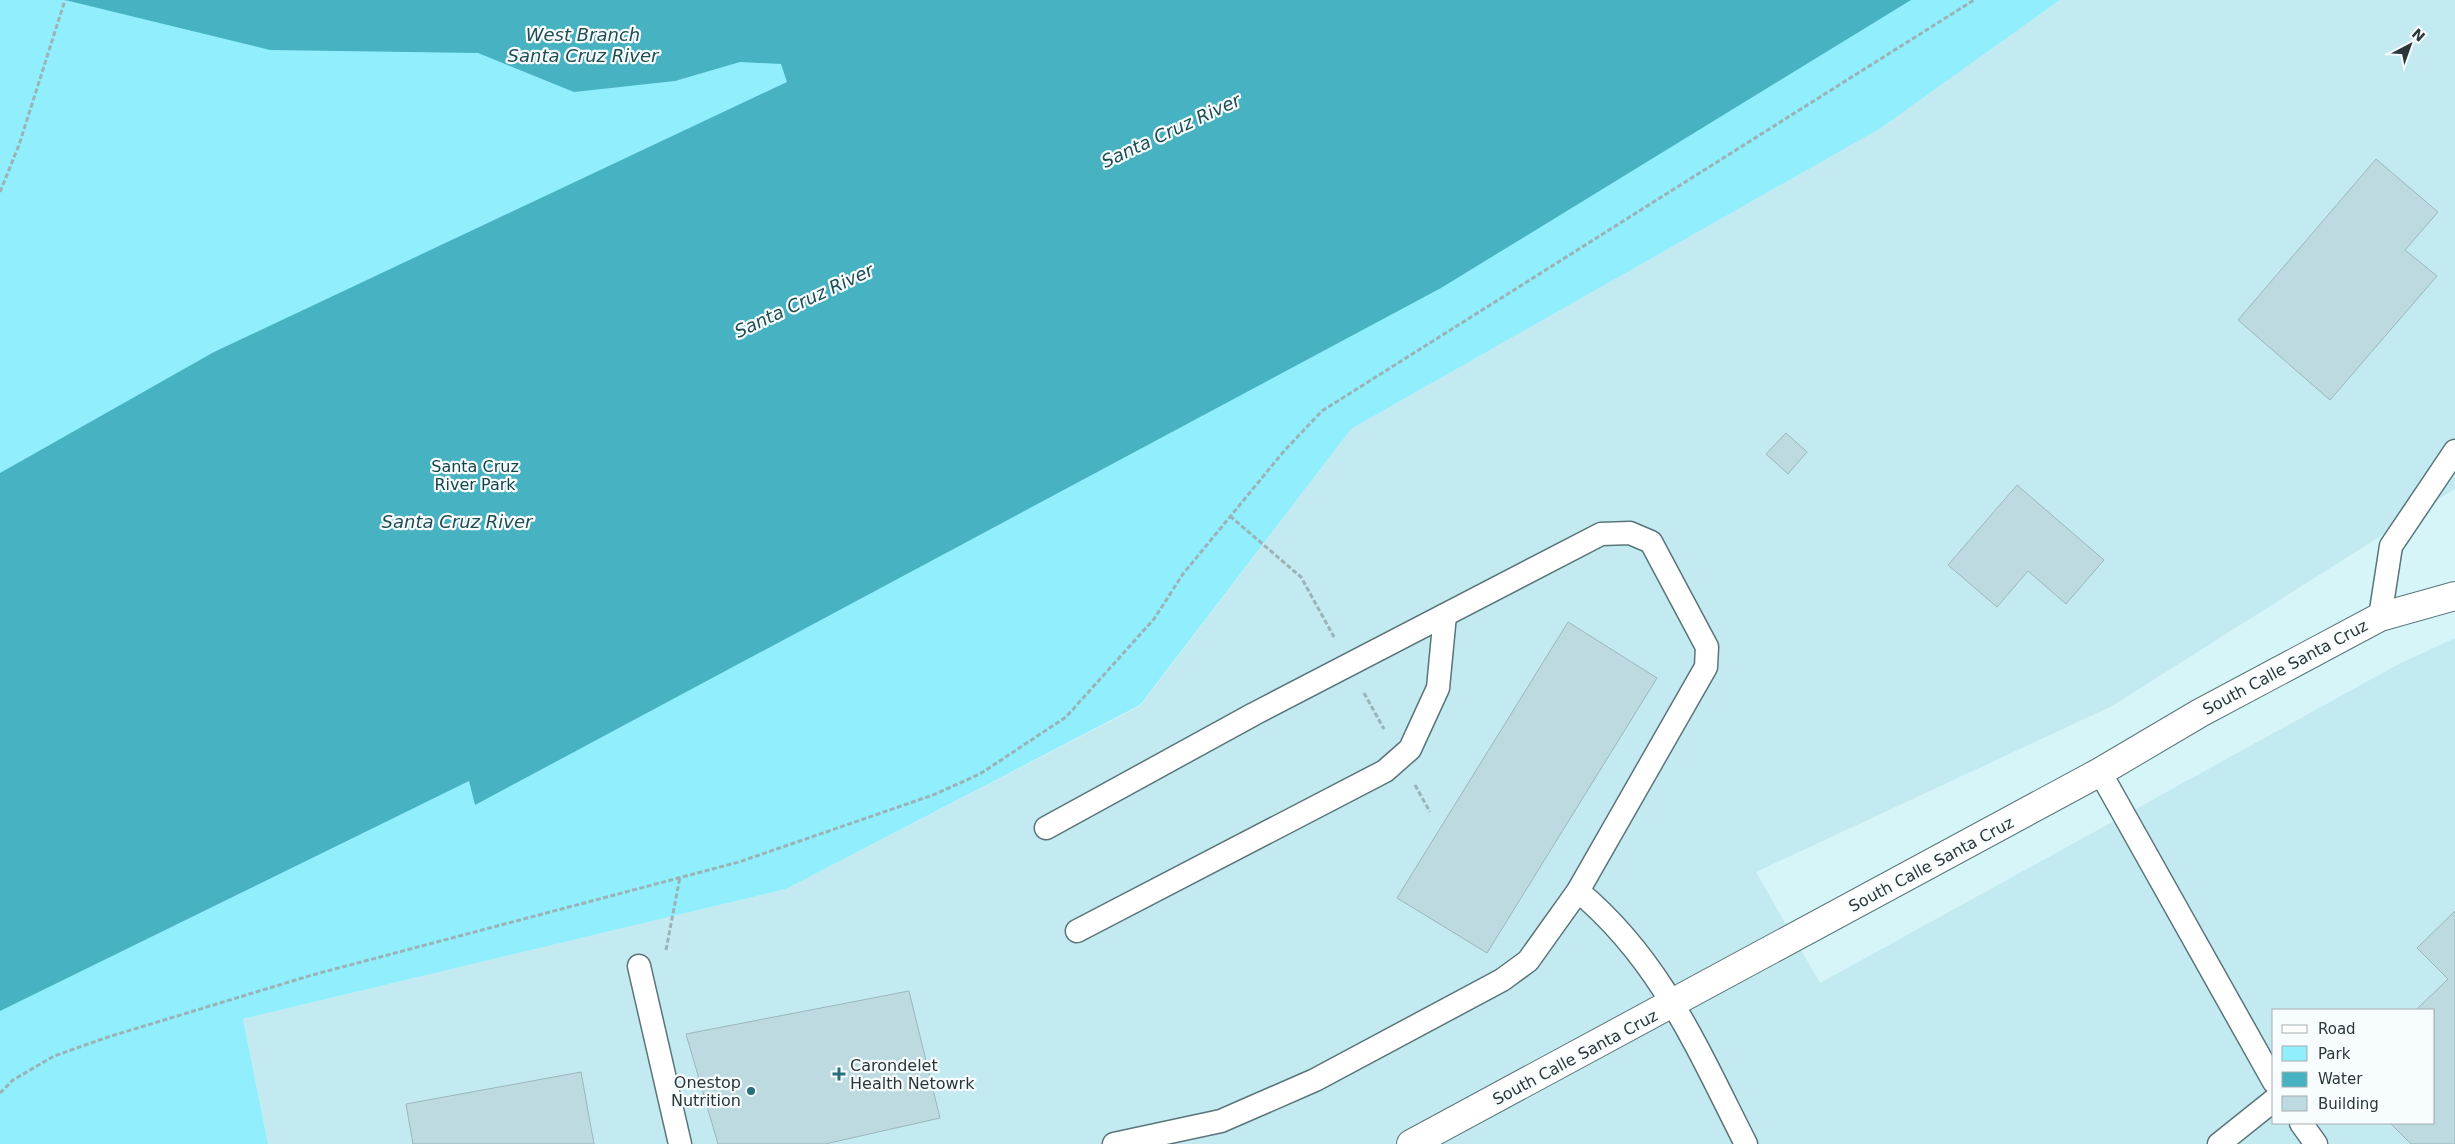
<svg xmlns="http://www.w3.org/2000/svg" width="2455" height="1144" viewBox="0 0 2455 1144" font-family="'DejaVu Sans',sans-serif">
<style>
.built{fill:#c3eaf0;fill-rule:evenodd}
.green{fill:#91eefc}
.water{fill:#47b2c1}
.building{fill:#bcdadf;stroke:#9ab7bc}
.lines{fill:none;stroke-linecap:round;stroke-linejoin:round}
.lane-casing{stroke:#597579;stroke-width:25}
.street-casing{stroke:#597579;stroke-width:30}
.path{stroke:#9ab3b6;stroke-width:3;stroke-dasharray:5 2.5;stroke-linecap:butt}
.lane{stroke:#fff;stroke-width:22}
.street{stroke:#fff;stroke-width:28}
.poi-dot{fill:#276f79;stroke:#f7fdfe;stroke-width:2}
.labels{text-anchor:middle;stroke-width:4.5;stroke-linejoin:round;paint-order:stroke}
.park-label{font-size:16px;fill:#13444a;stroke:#f7fdfe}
.street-label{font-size:16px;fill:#2a3638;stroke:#f7fdfe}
.poi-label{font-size:16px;fill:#2a3638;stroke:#f7fdfe;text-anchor:start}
.water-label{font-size:18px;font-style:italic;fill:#1d4c53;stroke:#f7fdfe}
</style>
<rect width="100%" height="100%" fill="#d6f5f9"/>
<path class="built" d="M2060,0H2455V489L2112,706L1756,872L1820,983L2397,665L2455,638V1144H268L243,1019L786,889L1140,706L1351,429L1881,128ZM2274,1010H2434V1123H2274Z"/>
<path class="green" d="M0,0H2060L1881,128L1351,429L1140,705L786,889L243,1019L268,1144H0Z"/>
<path class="water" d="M65,0H1911L1441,288L475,805L469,781L0,1011V473L214,352L787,82L781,64L740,62L675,81L574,92L478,53L270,50Z"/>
<g class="building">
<path d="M2376,159L2438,212L2405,250L2437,276L2330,400L2238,320Z"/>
<path d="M1786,433L1807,452L1788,474L1766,454Z"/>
<path d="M2017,485L2104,560L2066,604L2028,571L1997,607L1948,565Z"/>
<path d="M1568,622L1657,678L1487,953L1397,898Z"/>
<path d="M2455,911V1144H2411L2390,1123H2434V1010H2416L2448,979L2417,948Z"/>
<path d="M909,991L940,1118L825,1144H718L686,1034Z"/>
<path d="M581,1072L594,1144H413L406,1104Z"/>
</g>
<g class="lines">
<g class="lane-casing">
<g id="lane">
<path d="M2380,617L2391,546L2455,451"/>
<path d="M2100,772L2274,1082"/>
<path d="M1046,828L1254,714L1601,534L1630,533L1651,542L1707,647L1706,667L1578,891L1528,961L1502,980L1315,1080L1221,1121L1114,1144"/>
<path d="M1578,891C1661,960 1698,1050 1746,1144"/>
<path d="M1077,931L1385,771L1410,749L1438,688L1445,615"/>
<path d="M639,966L680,1144"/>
<path d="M2301,1123L2316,1144"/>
<path d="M2219,1144L2274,1100"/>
</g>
</g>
<g class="street-casing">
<path id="street" d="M1411,1144L2100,772L2200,713L2380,617L2455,596"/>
</g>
<g class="path">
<path d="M0,192L19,145L65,0"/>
<path d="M1230,516L1301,577L1334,637"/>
<path d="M1364,693L1384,729"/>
<path d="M1415,785L1430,812"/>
<path d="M666,950L680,877"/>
<path d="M0,1093L13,1080L54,1056L108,1037L312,975L739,862L933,795L980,774L1066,717L1154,619L1183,574L1284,451L1322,411L1974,0"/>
</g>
<use href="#lane" class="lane"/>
<use href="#street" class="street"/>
</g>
<g class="poi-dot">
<path d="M836.5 1066.5h5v5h5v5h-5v5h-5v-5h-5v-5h5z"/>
<circle cx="751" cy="1091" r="5"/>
</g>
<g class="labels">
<g class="park-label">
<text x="475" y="472">Santa Cruz<tspan x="475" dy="18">River Park</tspan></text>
</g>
<g class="street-label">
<text transform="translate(2285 667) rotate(-28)" y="6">South Calle Santa Cruz</text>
<text transform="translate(1931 864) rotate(-28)" y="6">South Calle Santa Cruz</text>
<text transform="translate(1575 1057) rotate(-28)" y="6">South Calle Santa Cruz</text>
</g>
<g class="poi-label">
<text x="850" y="1071">Carondelet<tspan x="850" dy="18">Health Netowrk</tspan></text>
<text x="741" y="1088" text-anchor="end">Onestop<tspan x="741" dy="18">Nutrition</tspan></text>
</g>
<g class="water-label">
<text x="583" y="41">West Branch<tspan x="583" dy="21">Santa Cruz River</tspan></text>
<text transform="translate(1171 131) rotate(-25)" y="6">Santa Cruz River</text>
<text transform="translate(804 301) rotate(-25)" y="6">Santa Cruz River</text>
<text x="457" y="528">Santa Cruz River</text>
</g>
</g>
<rect x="2272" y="1009" width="162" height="115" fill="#f7fdfe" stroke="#a5adaf"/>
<rect x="2282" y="1025" width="25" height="8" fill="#ffffff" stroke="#a5adaf"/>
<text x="2318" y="1034" font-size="15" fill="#2a3638">Road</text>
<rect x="2282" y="1046" width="25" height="15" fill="#91eefc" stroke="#a5adaf"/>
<text x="2318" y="1059" font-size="15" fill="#2a3638">Park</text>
<rect x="2282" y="1072" width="25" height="15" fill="#47b2c1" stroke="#a5adaf"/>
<text x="2318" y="1084" font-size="15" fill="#2a3638">Water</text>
<rect x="2282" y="1096" width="25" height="15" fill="#bcdadf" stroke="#a5adaf"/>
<text x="2318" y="1109" font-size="15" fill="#2a3638">Building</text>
<g transform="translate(2410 45) rotate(41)" stroke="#f7fdfe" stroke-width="4" paint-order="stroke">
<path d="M0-4L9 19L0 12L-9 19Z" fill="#2a3638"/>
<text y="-8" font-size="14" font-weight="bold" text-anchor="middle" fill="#2a3638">N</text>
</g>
</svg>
